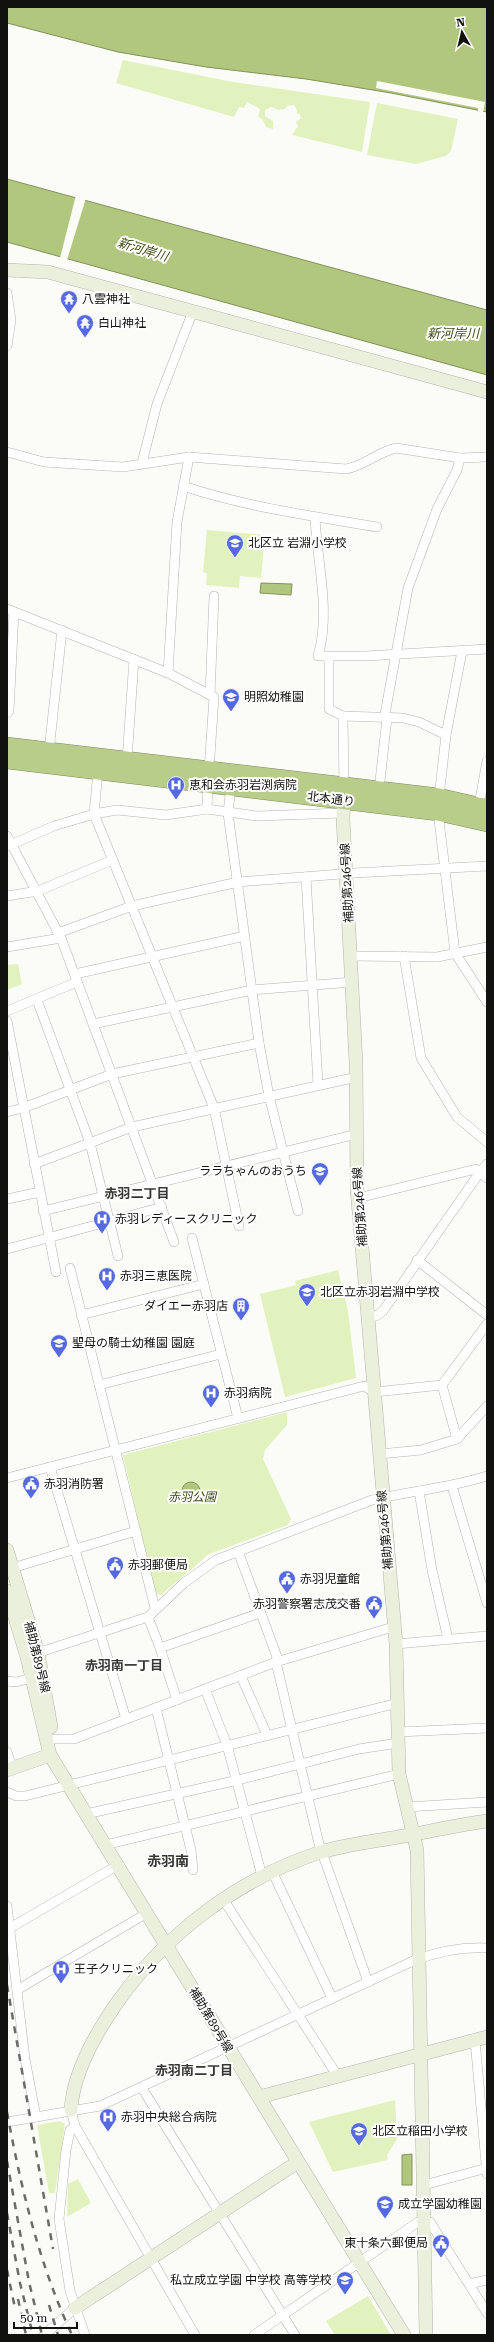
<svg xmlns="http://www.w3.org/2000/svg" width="494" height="2342" viewBox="0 0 494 2342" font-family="'Roboto Serif','Noto Sans JP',serif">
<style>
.green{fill:#e2f2be}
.water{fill:#b2c77e;stroke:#82915d}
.pier{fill:#fbfcf7}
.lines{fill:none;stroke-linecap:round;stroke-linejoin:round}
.street-casing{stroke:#b3b5b0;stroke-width:10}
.secondary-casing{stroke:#b3b5b0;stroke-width:14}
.highway-casing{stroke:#7e8c5f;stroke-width:18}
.street{stroke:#fff;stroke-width:9}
.secondary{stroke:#eaf0dc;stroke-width:13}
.highway{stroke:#b9cd8a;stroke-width:17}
.rail{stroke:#6b6c69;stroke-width:2.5;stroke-dasharray:7 7;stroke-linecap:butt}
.labels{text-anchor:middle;stroke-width:4;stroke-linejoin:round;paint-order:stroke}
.poi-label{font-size:12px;fill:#111210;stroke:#fff;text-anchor:start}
.street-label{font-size:12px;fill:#111210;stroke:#fff}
.park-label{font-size:12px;font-style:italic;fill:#3c4913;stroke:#fff}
.water-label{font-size:13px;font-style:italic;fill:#3e4b16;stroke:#fff}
.neighbourhood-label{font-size:13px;font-weight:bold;fill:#363733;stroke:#fff}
.quarter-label{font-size:14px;font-weight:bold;fill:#363733;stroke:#fff}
</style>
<rect width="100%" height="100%" fill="#fbfcf7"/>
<g class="green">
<path d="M123,60L233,82L370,102L362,152L292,135L298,126L296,122L301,118L300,114H297V110L294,105L287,106L285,109L278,110L272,107L265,110V116L273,121V129L266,127L263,120L258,116L260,109L247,102L244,108L239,107L234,117L116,83Z"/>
<path d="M377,103L458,119L451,151L446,156L416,164L367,155Z"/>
<path d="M207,530L265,535L261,578L240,576L239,588L206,585L207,573L203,572Z"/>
<path d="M18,964L22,984L7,990V965Z"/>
<path d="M338,1270L348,1311L356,1378L285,1397L260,1294L296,1285L295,1281Z"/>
<path d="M287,1412V1425L265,1450L263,1459L291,1519L288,1525L209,1554L161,1595L155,1593L123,1455Z"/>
<path d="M395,2100L397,2139L387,2155L388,2160L333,2172L309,2122Z"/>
<path d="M60,2121L65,2124L55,2193H49L37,2125Z"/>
<path d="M78,2179L91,2203L67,2217L68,2184Z"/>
<path d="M368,2296L391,2335H335L326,2321Z"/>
</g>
<g class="water">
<path d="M7,7H487V112L391,93L306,79L206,67L118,52L7,23Z"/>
<path d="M7,179L487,310V375L7,242Z"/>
<path d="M261,583L292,584L291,595L260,593Z"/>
<circle cx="191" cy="1491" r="9"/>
<path d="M412,2154V2185H402V2155Z"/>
</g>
<g class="pier">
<path d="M377,81L485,102L483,113L478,112V108L376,88Z"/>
<path d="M76,195L86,198L67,260L60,258Z"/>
</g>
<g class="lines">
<g class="street-casing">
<g id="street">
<path d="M7,293L11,320L7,346"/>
<path d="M7,452L44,462L123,467L189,457L346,469C364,466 378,452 396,448L460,458L487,457"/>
<path d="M142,463L157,404L193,311"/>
<path d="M183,486C246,507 312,516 377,527"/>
<path d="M315,517C317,563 331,611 318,656H366L487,649"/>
<path d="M7,609L168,673L214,697L209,770"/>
<path d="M329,658V709L343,716L344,786"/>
<path d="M168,673L177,522L189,457"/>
<path d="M210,695L214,596"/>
<path d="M7,713L9,711L14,612"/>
<path d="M343,716L403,718L419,722L446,735"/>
<path d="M49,751L62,630"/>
<path d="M127,760L134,659"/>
<path d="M98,771L94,814L214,1108L239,1226"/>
<path d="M231,786L228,813L259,1043L269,1096L298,1211"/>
<path d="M379,790L387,718L385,714L408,588L437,509L457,470L460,458"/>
<path d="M439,797L446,735L462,651"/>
<path d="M479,805L487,761"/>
<path d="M207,809L208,783"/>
<path d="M438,812L455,953L487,1002"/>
<path d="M7,836L61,938L174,1242"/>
<path d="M8,846L54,826L94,814L117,810L166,815L207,809L257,816L343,813"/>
<path d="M306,877L318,1084"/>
<path d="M7,896L38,891L112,860"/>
<path d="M58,933L132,906L238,882L354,873L487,866"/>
<path d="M7,947L61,938"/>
<path d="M351,956L437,957L487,947"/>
<path d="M404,956L421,1058L457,1117L487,1142"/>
<path d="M75,974L245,936"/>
<path d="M37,1000L90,1143L118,1256"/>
<path d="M7,1011L77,982"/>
<path d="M7,1021L56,1272"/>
<path d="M93,1024L252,990L353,982"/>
<path d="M7,1112L23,1108L112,1074L259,1043"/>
<path d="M34,1164L132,1127L357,1077"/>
<path d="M358,1198L468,1171L476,1169L480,1172L487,1164"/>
<path d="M7,1199L40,1192"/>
<path d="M43,1211L357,1134"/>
<path d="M192,1238L238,1418"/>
<path d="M7,1249L162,1207"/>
<path d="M417,1260L487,1315"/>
<path d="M70,1268L155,1608"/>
<path d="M81,1315L204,1284"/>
<path d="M369,1317L376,1316L383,1311L480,1172L487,1178"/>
<path d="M99,1385L221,1354"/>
<path d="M442,1385L457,1439"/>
<path d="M380,1454L421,1450L457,1439L487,1406"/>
<path d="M50,1467L126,1719"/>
<path d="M7,1478L364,1386L375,1392L442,1385L487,1324"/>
<path d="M452,1486L487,1603"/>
<path d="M419,1491L432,1570L448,1639"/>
<path d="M238,1551L277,1657L276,1662L319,1844L368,1982"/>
<path d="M12,1568L136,1531"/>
<path d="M148,1617L160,1648"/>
<path d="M396,1644L487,1636"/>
<path d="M34,1654L148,1617L184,1583L216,1560L372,1500C410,1491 449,1488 487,1476"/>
<path d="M241,1676L267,1735"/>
<path d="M7,1681L16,1682L36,1677"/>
<path d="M205,1689L227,1745L262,1876"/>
<path d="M177,1700L160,1648L260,1613"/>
<path d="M156,1708L191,1850L193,1870"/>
<path d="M398,1732L487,1728"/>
<path d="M52,1739H74L276,1662L393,1627"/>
<path d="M7,1752L12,1768"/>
<path d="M7,1792L16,1796H25L398,1703"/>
<path d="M407,1807L487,1802"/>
<path d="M86,1814L238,1780L359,1749L398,1743"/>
<path d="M105,1845L399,1774"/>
<path d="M272,1871L332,1998"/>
<path d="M223,1899L337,2075"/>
<path d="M7,1906L25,2059L36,2117"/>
<path d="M10,1928L118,1865"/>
<path d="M17,1990L147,1913"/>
<path d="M475,2040L487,2174"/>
<path d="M142,2088L295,2335"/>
<path d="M71,2110L75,2126L195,2335"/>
<path d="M7,2122L100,2106L413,1961C436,1952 462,1947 487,1948"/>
<path d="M75,2126L70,2130L66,2150L59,2219L70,2291L85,2335"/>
<path d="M424,2185L487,2168"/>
<path d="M469,2284L487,2280"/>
<path d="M44,2335L75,2308"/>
<path d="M254,2335L418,2222H430L487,2313"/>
</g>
</g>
<g class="secondary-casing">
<g id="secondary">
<path d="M7,270L48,272L487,392"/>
<path d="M344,792L343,819L356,1063L357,1189L396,1644L399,1774L417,1850L426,2335"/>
<path d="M7,1550L38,1653L51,1727"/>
<path d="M7,1591L27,1657L50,1755L404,2335"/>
<path d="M7,1770L50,1755"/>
<path d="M259,2097L487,2037"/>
<path d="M71,2110C73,2072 97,2031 119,2000C167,1933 236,1881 315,1854C341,1845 370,1842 398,1837C427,1832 457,1825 487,1821"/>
<path d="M75,2308L298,2162"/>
</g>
</g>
<g class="highway-casing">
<g id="highway">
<path d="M7,746L439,797L487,808"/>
<path d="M7,760L438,812L487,823"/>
</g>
</g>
<use href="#street" class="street"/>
<use href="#secondary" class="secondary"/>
<use href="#highway" class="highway"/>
<g class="rail">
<path d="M7,1985L53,2249"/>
<path d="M7,2112C21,2188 39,2264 72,2335"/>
<path d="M7,2161L29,2282L42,2335"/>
<path d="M7,2213L20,2283L33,2335"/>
<path d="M7,2270L15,2308"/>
<path d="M18,2299L26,2335"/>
<path d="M49,2305L58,2335"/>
</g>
</g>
<defs>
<g id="temple-pin" transform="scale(0.9)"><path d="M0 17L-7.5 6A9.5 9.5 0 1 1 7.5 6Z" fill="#556ae0" stroke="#fff"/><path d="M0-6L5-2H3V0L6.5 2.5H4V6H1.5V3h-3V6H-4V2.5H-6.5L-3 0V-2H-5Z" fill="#fff"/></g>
<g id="school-pin" transform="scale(0.9)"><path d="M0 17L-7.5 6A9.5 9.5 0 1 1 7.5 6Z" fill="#556ae0" stroke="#fff"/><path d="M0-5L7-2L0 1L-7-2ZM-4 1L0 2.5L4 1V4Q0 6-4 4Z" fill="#fff"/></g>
<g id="hospital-pin" transform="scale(0.9)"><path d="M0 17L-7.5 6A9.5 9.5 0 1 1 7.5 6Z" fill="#556ae0" stroke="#fff"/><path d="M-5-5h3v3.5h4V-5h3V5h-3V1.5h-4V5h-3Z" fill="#fff"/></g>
<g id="building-pin" transform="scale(0.9)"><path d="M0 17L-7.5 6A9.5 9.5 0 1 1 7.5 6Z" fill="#556ae0" stroke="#fff"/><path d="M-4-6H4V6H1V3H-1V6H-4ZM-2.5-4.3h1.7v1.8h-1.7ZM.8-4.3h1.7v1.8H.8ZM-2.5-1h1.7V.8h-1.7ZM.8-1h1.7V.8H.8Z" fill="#fff"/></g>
<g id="civic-pin" transform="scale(0.9)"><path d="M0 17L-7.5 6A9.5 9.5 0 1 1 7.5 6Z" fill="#556ae0" stroke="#fff"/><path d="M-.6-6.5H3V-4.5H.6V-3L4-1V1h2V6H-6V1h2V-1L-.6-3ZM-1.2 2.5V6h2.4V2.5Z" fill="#fff"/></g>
</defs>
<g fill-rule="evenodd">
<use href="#temple-pin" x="69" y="299"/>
<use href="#temple-pin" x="85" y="323"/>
<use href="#school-pin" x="235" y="543"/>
<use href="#school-pin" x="231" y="697"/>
<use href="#hospital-pin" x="176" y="785"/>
<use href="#school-pin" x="320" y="1171"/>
<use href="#hospital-pin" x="102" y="1219"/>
<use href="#hospital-pin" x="107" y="1276"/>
<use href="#school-pin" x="307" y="1292"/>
<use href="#building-pin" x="241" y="1306"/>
<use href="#school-pin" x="59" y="1343"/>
<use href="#hospital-pin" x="211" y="1393"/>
<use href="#civic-pin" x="31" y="1484"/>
<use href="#civic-pin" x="115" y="1565"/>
<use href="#civic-pin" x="287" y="1579"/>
<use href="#civic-pin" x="374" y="1604"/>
<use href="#hospital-pin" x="61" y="1969"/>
<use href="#hospital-pin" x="108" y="2117"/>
<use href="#school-pin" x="359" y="2131"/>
<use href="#school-pin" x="385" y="2204"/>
<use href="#civic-pin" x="441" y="2243"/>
<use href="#school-pin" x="345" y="2280"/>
</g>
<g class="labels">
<g class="poi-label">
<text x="82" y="303">八雲神社</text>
<text x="98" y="327">白山神社</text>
<text x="248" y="547">北区立 岩淵小学校</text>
<text x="244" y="701">明照幼稚園</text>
<text x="189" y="789">恵和会赤羽岩渕病院</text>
<text x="307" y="1175" text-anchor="end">ララちゃんのおうち</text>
<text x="115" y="1223">赤羽レディースクリニック</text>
<text x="120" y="1280">赤羽三恵医院</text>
<text x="320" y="1296">北区立赤羽岩淵中学校</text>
<text x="228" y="1310" text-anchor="end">ダイエー赤羽店</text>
<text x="72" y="1347">聖母の騎士幼稚園 園庭</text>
<text x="224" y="1397">赤羽病院</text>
<text x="44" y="1488">赤羽消防署</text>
<text x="128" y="1569">赤羽郵便局</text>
<text x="300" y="1583">赤羽児童館</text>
<text x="361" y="1608" text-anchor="end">赤羽警察署志茂交番</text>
<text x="74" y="1973">王子クリニック</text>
<text x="121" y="2121">赤羽中央総合病院</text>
<text x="372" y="2135">北区立稲田小学校</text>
<text x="398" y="2208">成立学園幼稚園</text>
<text x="428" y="2247" text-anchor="end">東十条六郵便局</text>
<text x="332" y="2284" text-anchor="end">私立成立学園 中学校 高等学校</text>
</g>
<g class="street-label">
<text transform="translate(331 799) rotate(7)" y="4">北本通り</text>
<text transform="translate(347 883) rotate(-93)" y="4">補助第246号線</text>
<text transform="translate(360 1207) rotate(-94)" y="4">補助第246号線</text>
<text transform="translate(385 1530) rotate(-95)" y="4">補助第246号線</text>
<text transform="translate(37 1657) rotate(76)" y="4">補助第89号線</text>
<text transform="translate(211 2020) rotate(59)" y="4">補助第89号線</text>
</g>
<g class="park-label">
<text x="192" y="1501">赤羽公園</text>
</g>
<g class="water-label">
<text transform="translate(143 249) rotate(17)" y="5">新河岸川</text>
<text x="453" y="338">新河岸川</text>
</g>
<g class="neighbourhood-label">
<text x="137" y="1198">赤羽二丁目</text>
<text x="124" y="1670">赤羽南一丁目</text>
<text x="194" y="2075">赤羽南二丁目</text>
</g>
<g class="quarter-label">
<text x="168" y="1866">赤羽南</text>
</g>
</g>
<rect width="494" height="2342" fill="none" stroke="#111210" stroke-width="16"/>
<g transform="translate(462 32) rotate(352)" stroke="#ffffff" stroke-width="3" paint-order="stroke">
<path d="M0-3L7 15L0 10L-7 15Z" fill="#111210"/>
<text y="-6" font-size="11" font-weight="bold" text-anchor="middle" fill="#111210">N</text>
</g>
<path d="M14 2322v6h63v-6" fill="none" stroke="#111210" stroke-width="2"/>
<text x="20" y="2322" font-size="12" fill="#111210" stroke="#ffffff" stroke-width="3" paint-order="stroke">50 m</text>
</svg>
